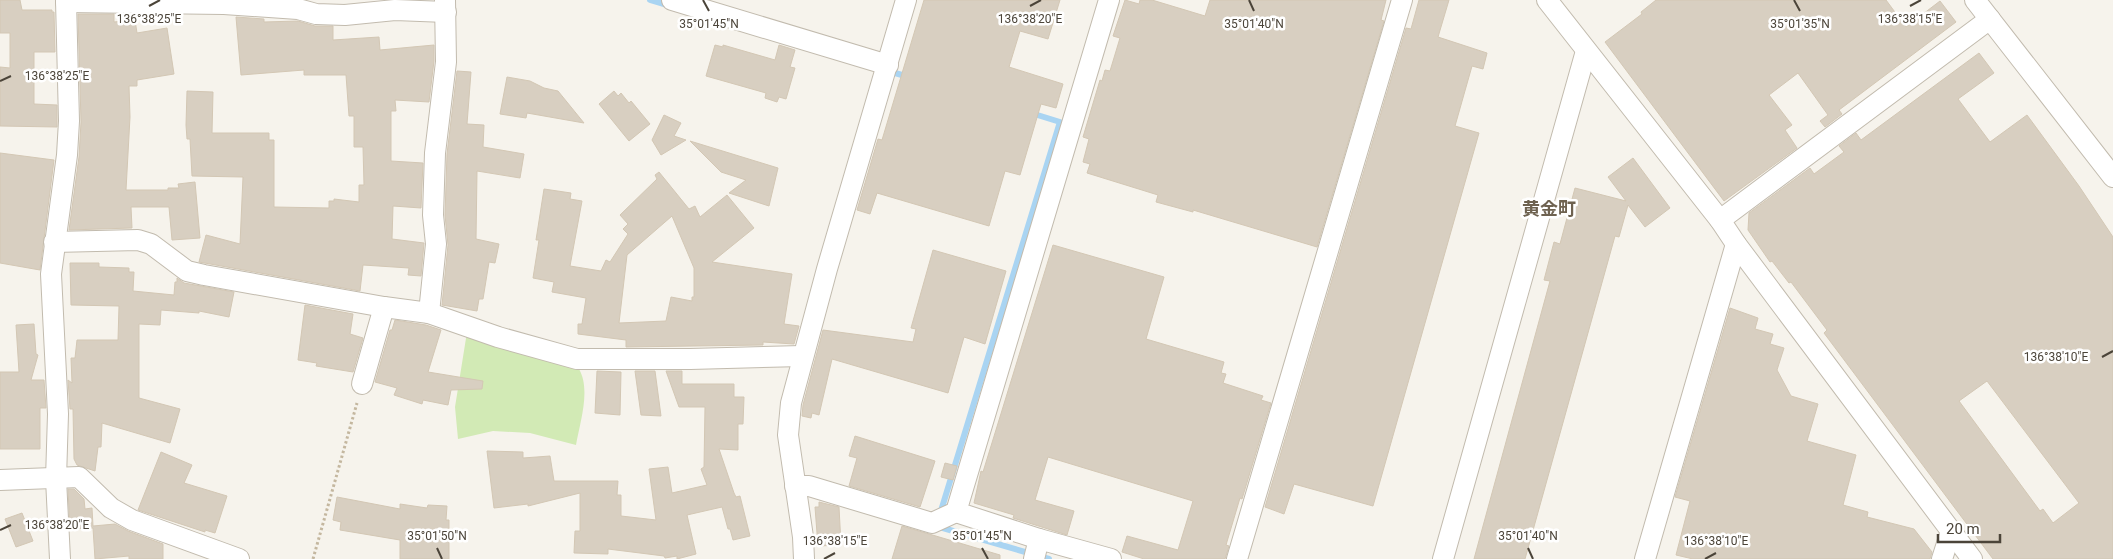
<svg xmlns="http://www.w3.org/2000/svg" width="2113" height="559" viewBox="0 0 2113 559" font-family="Roboto,'Noto Sans JP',sans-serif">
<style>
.green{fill:#d2eab5}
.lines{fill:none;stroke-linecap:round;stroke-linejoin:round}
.stream{stroke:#a9d4f2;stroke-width:6}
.building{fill:#d8cfc1;stroke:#d3c7b4;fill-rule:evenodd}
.minor-casing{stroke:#c2bbae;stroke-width:22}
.path{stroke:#c4b79f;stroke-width:3;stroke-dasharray:2.5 2.5;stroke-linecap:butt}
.minor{stroke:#fff;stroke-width:20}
.ticks{fill:none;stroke:#4b4439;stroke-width:2}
.labels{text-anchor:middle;stroke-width:5;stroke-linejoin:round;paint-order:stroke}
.quarter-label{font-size:18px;font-weight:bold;fill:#6e6250;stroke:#fff}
.ticks-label{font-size:12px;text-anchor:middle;fill:#4b4439;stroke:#fff;stroke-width:5;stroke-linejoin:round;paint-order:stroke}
</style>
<rect width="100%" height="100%" fill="#f6f3ec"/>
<path class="green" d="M467,332L579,369C591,390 580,422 576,445L530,433L493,431L458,439L455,407Z"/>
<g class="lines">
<g class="stream">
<path d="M650,0L670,6"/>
<path d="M888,71L909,77"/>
<path d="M940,514L1060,122L1031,113"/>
<path d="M936,526L1049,559"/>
</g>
</g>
<g class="building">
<path d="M0,0H20L22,10H52V12H54L55,52H34V104L57,105V127L0,126V67L10,68V33H0Z"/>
<path d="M924,0H1060L1048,39L1020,31L1009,67L1063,84L1056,108L1041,104L1020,175L1005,171L989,226L877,193L870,214L857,210L878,139L882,140Z"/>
<path d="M1125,0L1139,4L1140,0H1152L1205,16L1210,0H1386L1381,20L1384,21L1317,247L1193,210V212L1156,202L1158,195L1087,173L1090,164L1083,162L1089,139L1083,137L1100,80L1102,81L1105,70L1110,71L1120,38L1113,36Z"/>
<path d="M1419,0H1449L1438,37L1487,53L1483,69L1472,66L1455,126L1479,133L1373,506L1294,484L1284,514L1265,507L1406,28L1411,29Z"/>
<path d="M1656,0H1886L1906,27L1940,1L1956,22L1839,110L1842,114L1825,127L1820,121L1828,115L1798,73L1769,95L1792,125L1785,130L1797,148L1724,201L1605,42L1642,14L1641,12Z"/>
<path d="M78,14H114V22L135,20L137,33L167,28L174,74L137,80V86H129L130,117L126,190H168V188H179L178,184L195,182L200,238L172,240L169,207H131L132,228L69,230L79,157L81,122Z"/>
<path d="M236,17L264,19V22L298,21L315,26H333V40L379,37L380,50L434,45V61L429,102L395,100L396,111H391V161L423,163L421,208L393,206L392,239L424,243L421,276L408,275L409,268L363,265L360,291L199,262L206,235L240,244L243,177L192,176L190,139H187L186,125L187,91L213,92L212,133H269V140H274V207L329,208V201H334V199L359,202V185H364L363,147H354V116H349L346,75H304V70L241,75Z"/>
<path d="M715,45L723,47V45L775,60L779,45L795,50L790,67L795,68L786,99L779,97L777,102L765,98L766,93L706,76Z"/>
<path d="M1979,53L1994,73L1958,99L1990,142L2027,115L2079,186L2113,237V559H1993L1824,333L1827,330L1791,282L1789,283L1772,261L1770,262L1748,230L1749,213L1810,168L1814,174L1844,152L1839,146L1856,133L1861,140ZM1987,381L2079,503L2053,523L2043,509L2040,511L1959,401Z"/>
<path d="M457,71L471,72L467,124L484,125L483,147L524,154L520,178L477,171L476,239L499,244L495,263L489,262L483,299H479L477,311L442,305L448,245L445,215L447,154Z"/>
<path d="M507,77L530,81L544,88L558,91L584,123L527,113L526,118L500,114Z"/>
<path d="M614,91L618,96L621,93L629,103L631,101L650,124L629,141L599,104Z"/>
<path d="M664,115L681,123L674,136L686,140L661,155L652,140Z"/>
<path d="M690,141L778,168L769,206L729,193L746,180L721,172Z"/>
<path d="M0,153L54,160L40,270L0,263Z"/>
<path d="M1633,158L1670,208L1645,227L1628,205L1619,237L1615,236L1525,559H1474L1550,281L1544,280L1554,242L1560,244L1575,188L1626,201L1608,177Z"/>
<path d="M659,172L689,209L695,206L700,217L727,195L754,228L712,262L792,274L784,324L799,326L794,344L763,342V345L626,347V340L578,334V324H582L586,298L552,292L554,282L533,278L539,240H536L544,189L571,193L570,199L582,201L570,266L601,271L606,260L610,262L628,234L623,229L628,224L620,215L657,179L655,175ZM672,216L694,268V297H692V301L671,297L666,321L619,323L627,255Z"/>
<path d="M1053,245L1164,277L1146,339L1224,362L1221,373L1226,374L1223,383L1263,396L1261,400L1271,403L1242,499L1240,498L1226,545L1229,546L1225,559H1144L1122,552L1127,536L1178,550L1193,501L1048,457L1035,500L1074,511L1067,535L1013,518L1014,515L974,503L981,471L983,472Z"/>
<path d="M933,250L1006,271L985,344L964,337L948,393L832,359L819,415L812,413L811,418L802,416L803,405L823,330L913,342L916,329L911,328Z"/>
<path d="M70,263H99V267L129,268V272H134L133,291L174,295L175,282H177V278L184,283L234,292L229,317L199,311V313L161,310L160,325L139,324V398L180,409L170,443L102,423L101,447H98L95,471L77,465L74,459L73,409H70L68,380L72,383L71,358H75L77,340H118L119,306L71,305Z"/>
<path d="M305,305L353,314L350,334L363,338L353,372L316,366L317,363L298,360Z"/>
<path d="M1730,308L1758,318L1755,329L1773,334L1770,344L1784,348L1777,370L1791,396L1818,404L1807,441L1856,455L1843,505L1868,512L1867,517L1914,529L1932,552L1930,559H1693L1676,555L1690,501L1675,497Z"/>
<path d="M395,320L426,325L441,330L428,372L483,381L482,389L451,390L448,405L423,400L422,404L394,395L397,388L375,382L390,330H392Z"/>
<path d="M34,324L36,354L38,355L31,380H44L46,408H40V449H0V372H19L16,325Z"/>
<path d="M597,371L621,372L620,415L595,413Z"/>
<path d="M635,371H655L661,416L641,415Z"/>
<path d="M666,371H682V384H734V397H744L743,424H738V450L719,449L734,493L736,497L740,496L750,536L733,540L730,529H728L722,507L687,515L696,554L677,559V556L665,558L664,556L608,549V554L574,553L575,531H580V493L528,506V504L494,508L487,451L523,452V458L550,456L554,481H618L617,495H621V516L656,520L649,469L668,467L672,493L707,485L701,469L704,467L705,407H679Z"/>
<path d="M855,436L935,461L920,507L849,486L857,458L849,456Z"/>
<path d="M161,452L192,465L184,483L227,496L215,533L205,530V532L138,510Z"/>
<path d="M945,463L957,466L953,480L941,477Z"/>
<path d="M68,489H74L84,499L85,509L92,508L93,526L115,524L128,531L163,544V559H129V556L95,559L93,528L70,529Z"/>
<path d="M337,497L400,509V504L427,508L428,505L447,506L446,520H449V559H400V540L340,530L341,522L333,520Z"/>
<path d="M819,502L839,507L841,545L818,546L815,507H819Z"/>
<path d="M22,513L33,541L16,547L5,519Z"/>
<path d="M902,526L1000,555V559H892Z"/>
</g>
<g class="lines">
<g class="minor-casing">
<g id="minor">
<path d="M672,0L888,65"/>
<path d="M1109,0L956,512L1039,539L1111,559"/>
<path d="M1547,0L1720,220L1736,244L1972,559"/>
<path d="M1975,0L2113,177"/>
<path d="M66,2L224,4L298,9L316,14L345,15L395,10L446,12"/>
<path d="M1720,220L1990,19"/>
<path d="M54,242L138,240L151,244L187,271L204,275L384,307L429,313L498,337L577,359H690L802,356"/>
<path d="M429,313L436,244L433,215L435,153L446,62L445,0"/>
<path d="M362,384L384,307"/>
<path d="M0,480L79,477L111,508L132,520L239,559"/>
<path d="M795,486H809L932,523L956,512"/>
<path d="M60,559L56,479L58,414L51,274L67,155L69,121L66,0"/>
<path d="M804,559L803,537L788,435L791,403L827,269L906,0"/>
<path d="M1034,559L1039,539"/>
<path d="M1237,559L1402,0"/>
<path d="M1443,559L1586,51"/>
<path d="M1645,559L1736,244"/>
<path d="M1942,559L1951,531"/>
</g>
</g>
<path class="path" d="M313,559L357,403"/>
<use href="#minor" class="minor"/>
</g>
<path class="ticks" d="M703,0L709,11M1249,0L1254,11M1794,0L1800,11M149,6L160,0M1030,6L1041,0M1910,6L1921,0M0,81L11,76M2102,357L2113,351M0,530L11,525M437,548L442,559M982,548L988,559M1528,548L1533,559M824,559L835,553M1705,559L1716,553"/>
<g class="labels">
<g class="quarter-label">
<text x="1549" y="215">黄金町</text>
</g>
</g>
<g class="ticks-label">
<text x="149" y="23">136°38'25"E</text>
<text x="1030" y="23">136°38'20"E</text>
<text x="1910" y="23">136°38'15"E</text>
<text x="709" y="28">35°01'45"N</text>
<text x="1254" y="28">35°01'40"N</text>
<text x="1800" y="28">35°01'35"N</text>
<text x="57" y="80">136°38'25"E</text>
<text x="2056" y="361">136°38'10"E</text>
<text x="57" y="529">136°38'20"E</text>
<text x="437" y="540">35°01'50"N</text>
<text x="982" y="540">35°01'45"N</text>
<text x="1528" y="540">35°01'40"N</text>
<text x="835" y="545">136°38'15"E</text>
<text x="1716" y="545">136°38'10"E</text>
</g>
<path d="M1938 534v8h62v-8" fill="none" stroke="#4b4439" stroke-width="2.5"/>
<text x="1946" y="534" font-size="15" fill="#4b4439" stroke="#ffffff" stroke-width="4" paint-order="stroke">20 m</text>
</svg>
